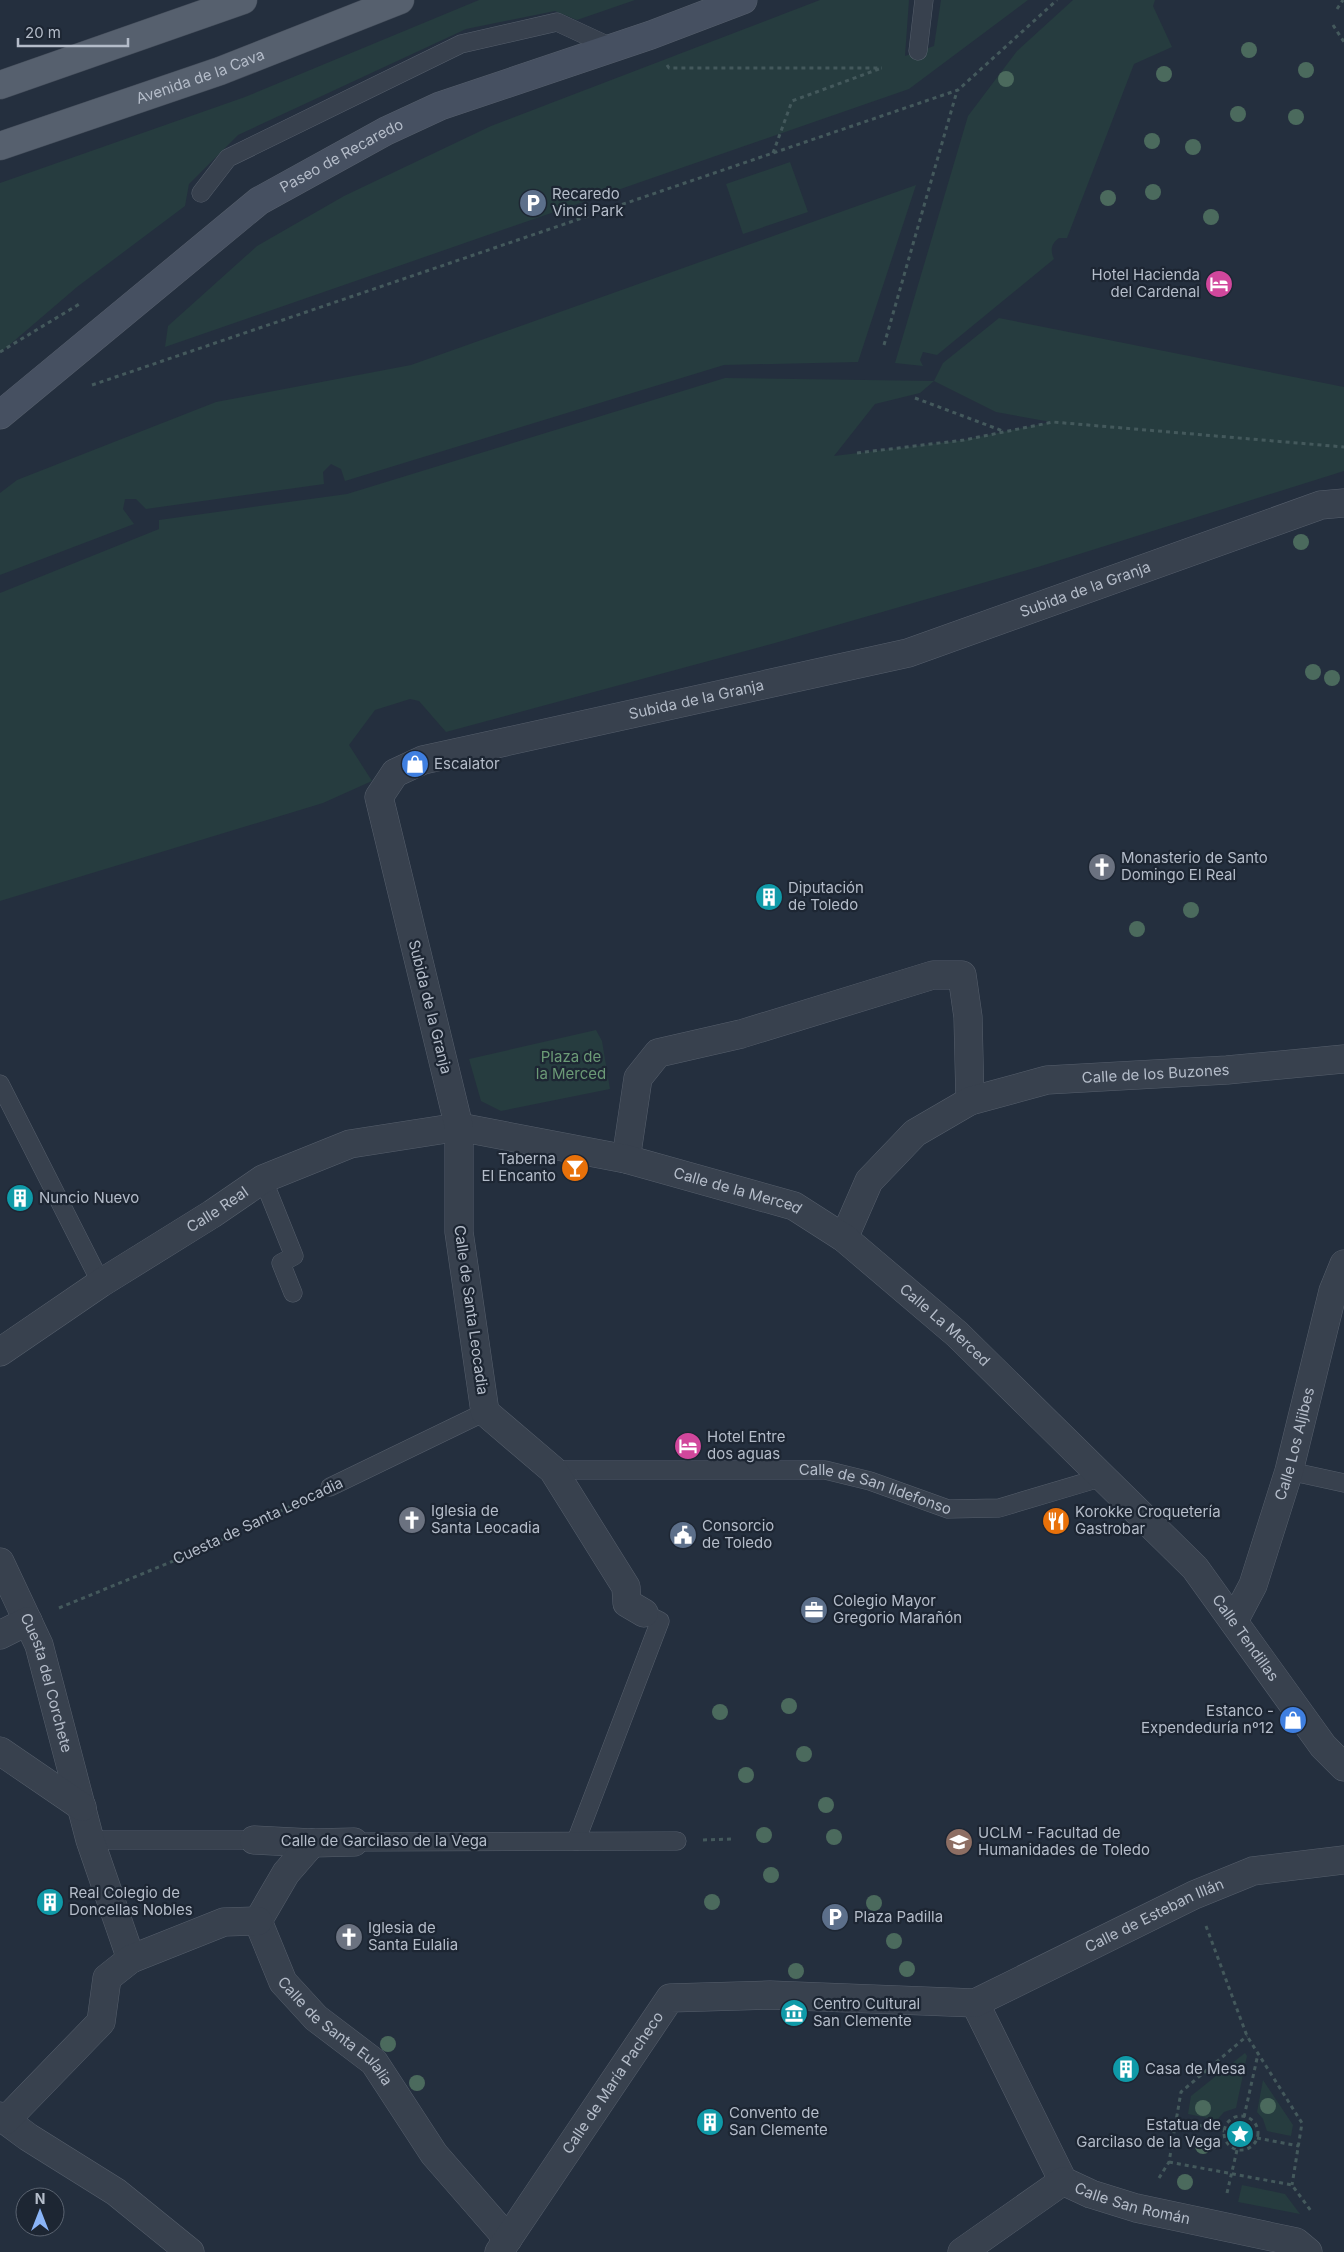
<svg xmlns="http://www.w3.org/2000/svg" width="1344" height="2252" viewBox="0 0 1344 2252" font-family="Inter,sans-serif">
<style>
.green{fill:#263c3f;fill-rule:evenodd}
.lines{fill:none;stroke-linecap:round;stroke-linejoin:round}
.lane-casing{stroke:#565f6c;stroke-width:19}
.street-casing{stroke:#565f6c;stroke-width:29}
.secondary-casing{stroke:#565f6c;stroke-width:29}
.primary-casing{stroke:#414a57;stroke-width:29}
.path{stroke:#44595c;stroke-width:3;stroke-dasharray:4 4;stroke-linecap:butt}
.lane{stroke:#38414e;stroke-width:18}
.street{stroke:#38414e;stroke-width:28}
.secondary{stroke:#465061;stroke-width:28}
.primary{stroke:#56606e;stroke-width:28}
.tree{fill:#4b6a5d}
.labels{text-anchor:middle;stroke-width:4.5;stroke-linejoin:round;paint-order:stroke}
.street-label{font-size:15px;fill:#b4bcc9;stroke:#1d2633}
.poi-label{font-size:15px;fill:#b4bcc9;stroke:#1d2633;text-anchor:start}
.park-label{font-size:15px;fill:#6b9a76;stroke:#1d2633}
</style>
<rect width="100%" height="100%" fill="#242f3e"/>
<g class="green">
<path d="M479,0H635L577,20L555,11L466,29L238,135L189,184L185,206L77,287L0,353V183L245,97Z"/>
<path d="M820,0H909L905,56L934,46L941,0H1028L909,89L165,347L168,326L257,246L344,196L491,126Z"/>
<path d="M1073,0H1155L1153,6L1172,47L1134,64L1067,238H1059C1051,244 1050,250 1054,259L937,355L923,352L920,360L923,366L895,363L968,116L1017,51Z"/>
<path d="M790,162L808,212L743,234L726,184Z"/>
<path d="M916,185L858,362L724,365L345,481L341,469L331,464L323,472L324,484L146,509L136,499H125L123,509L134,524L0,575V493L17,480L216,402L411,365Z"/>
<path d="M999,318L1344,387V471L1038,567L775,643L446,732L419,701L410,699L375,710L349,745L372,781L323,803L0,901V593L159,529V520L347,494L725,378L934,381L943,363ZM934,381L996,412L1051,422L964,440L834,456L875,404L920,393Z"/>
<path d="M596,1030L602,1041L610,1089L501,1111L481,1101L469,1059Z"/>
<path d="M1245,2053L1247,2056L1236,2108L1224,2112L1217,2120L1188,2114L1191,2096Z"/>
<path d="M1263,2080L1293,2125L1291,2136L1267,2131L1263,2119L1257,2112Z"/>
<path d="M1242,2185L1285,2194L1300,2214L1238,2202Z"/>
</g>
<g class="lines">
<g class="lane-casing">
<g id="lane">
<path d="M918,51L924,0"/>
<path d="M201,193L228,158L461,44L557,22L611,47"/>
<path d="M0,1084L101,1283"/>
<path d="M263,1179L294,1256L281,1263L293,1293"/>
<path id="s1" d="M553,1470H825L870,1481L948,1509L999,1508L1103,1477"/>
<path d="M1289,1471L1344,1483"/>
<path d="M330,1487L485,1412"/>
<path d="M90,1840H254"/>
<path d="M576,1841L660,1621L644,1613"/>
<path d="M354,1842L677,1841"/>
</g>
</g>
<g class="street-casing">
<g id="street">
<path d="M626,1159L638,1078L658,1053L741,1034L933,975H962L968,1017L970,1101"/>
<path id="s2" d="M844,1238L869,1181L915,1133L970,1101L1047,1080L1227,1070L1344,1059"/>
<path id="s3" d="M0,1352L101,1283L212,1214L263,1179L350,1144L459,1127L626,1159L794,1206L844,1238L957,1334L1195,1568L1323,1746L1344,1767"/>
<path id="s4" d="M0,1562L39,1645L90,1840L131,1959"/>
<path id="s5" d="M644,1613L627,1603L626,1587L553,1470L485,1412L459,1232V1127L379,797L395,773L423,760L908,653L1321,505L1344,503"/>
<path id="s6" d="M1234,1621L1253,1585L1289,1471L1333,1291L1344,1264"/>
<path d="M0,1635L28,1621"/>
<path d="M0,1751L82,1807"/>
<path d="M254,1840L312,1843L354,1842"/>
<path id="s7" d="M258,1921L283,1982L316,2018L374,2062L434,2154L508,2239"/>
<path d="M258,1921L286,1873L312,1843"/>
<path id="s8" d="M975,2003L1063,2181L1091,2194L1136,2208L1296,2242L1308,2252"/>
<path d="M0,2116L28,2137L116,2192L190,2252"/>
<path d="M6,2120L101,2022L107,1978L131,1959L224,1922L258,1921"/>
<path id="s9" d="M499,2252L670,1998L770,1995L975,2003L1194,1895L1253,1871L1344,1860"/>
<path d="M962,2252L1063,2181"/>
</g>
</g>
<g class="secondary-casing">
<g id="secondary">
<path id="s10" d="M0,415L259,201L386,131L440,106L651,35L743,0"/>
</g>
</g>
<g class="primary-casing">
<g id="primary">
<path d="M0,85L243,0"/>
<path id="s11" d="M0,146L220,71L400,0"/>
</g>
</g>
<g class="path">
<path d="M1337,9L1343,0"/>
<path d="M1333,25L1344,42"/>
<path d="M667,65L669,68H882"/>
<path d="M773,153L792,101L879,69"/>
<path d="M884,345L957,91"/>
<path d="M0,352L81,303"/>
<path d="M92,385L958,90L1057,0"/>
<path d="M915,398L1003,431"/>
<path d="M857,453L964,440L1053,422L1344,447"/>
<path d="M59,1608L205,1548L305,1499"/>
<path d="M703,1840L734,1839"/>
<path d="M1206,1926L1247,2036L1302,2123L1292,2185"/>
<circle cx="1241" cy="2133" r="17"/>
<path d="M1244,2117L1258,2054"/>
<path d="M1176,2120L1224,2131"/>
<path d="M1257,2138L1299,2146"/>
<path d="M1169,2162L1292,2185L1311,2211"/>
<path d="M1159,2178L1169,2162L1181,2092L1247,2036"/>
<path d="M1227,2193L1237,2150"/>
</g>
<use href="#lane" class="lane"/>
<use href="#street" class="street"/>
<use href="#secondary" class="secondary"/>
<use href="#primary" class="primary"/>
</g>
<g class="tree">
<circle cx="1249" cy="50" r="8"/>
<circle cx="1306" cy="70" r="8"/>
<circle cx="1164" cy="74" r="8"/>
<circle cx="1006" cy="79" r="8"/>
<circle cx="1238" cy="114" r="8"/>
<circle cx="1296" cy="117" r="8"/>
<circle cx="1152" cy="141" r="8"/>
<circle cx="1193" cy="147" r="8"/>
<circle cx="1153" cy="192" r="8"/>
<circle cx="1108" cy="198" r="8"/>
<circle cx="1211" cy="217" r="8"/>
<circle cx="1301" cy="542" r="8"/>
<circle cx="1313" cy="672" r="8"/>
<circle cx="1332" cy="678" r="8"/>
<circle cx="1191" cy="910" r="8"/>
<circle cx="1137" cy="929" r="8"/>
<circle cx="789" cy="1706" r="8"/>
<circle cx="720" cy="1712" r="8"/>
<circle cx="804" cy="1754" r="8"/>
<circle cx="746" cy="1775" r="8"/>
<circle cx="826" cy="1805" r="8"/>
<circle cx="764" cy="1835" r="8"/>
<circle cx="834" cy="1837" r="8"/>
<circle cx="771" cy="1875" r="8"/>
<circle cx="712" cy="1902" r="8"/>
<circle cx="874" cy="1903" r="8"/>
<circle cx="894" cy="1941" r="8"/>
<circle cx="907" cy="1969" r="8"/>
<circle cx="796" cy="1971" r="8"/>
<circle cx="388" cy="2044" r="8"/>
<circle cx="417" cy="2083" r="8"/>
<circle cx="1268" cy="2106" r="8"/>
<circle cx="1203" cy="2108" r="8"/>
<circle cx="1203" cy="2146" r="8"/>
<circle cx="1185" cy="2182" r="8"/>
</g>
<defs>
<g id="parking-disc" transform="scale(1.4375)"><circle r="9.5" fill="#5c6f8a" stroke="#1d2633"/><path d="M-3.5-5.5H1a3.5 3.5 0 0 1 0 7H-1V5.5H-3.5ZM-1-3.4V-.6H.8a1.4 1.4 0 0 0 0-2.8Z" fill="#fff"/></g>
<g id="hotel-disc" transform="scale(1.4375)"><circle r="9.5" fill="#d1479c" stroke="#1d2633"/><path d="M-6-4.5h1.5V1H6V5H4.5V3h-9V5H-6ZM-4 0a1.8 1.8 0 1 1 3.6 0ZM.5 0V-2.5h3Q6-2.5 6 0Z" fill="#fff"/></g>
<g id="shop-disc" transform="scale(1.4375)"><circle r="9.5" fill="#3f7fe0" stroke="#1d2633"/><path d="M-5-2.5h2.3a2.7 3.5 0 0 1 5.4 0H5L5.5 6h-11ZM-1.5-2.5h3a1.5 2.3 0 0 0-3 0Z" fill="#fff"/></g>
<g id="church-disc" transform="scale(1.4375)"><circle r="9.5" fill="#6b7280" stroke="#1d2633"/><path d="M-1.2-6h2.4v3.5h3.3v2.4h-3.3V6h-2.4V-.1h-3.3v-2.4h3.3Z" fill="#fff"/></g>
<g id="building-disc" transform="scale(1.4375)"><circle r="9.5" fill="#0f9aa8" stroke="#1d2633"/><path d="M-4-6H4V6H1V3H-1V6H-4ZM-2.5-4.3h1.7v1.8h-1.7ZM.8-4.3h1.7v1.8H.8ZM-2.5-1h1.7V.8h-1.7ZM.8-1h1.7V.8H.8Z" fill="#fff"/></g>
<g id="bar-disc" transform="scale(1.4375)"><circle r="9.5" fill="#e8710a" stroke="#1d2633"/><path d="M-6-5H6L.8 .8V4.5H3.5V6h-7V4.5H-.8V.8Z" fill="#fff"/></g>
<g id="restaurant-disc" transform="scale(1.4375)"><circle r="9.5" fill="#e8710a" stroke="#1d2633"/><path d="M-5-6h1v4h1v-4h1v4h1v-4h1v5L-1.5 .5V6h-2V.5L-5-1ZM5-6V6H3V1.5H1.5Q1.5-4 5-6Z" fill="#fff"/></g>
<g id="civic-disc" transform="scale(1.4375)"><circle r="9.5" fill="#5c6f8a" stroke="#1d2633"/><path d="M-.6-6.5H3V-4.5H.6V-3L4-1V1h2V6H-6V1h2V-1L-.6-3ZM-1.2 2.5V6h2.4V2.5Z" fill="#fff"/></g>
<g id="office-disc" transform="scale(1.4375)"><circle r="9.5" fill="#5c6f8a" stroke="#1d2633"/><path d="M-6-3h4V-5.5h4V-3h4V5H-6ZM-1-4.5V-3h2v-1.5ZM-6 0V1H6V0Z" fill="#fff"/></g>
<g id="university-disc" transform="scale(1.4375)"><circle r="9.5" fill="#8d6e63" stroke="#1d2633"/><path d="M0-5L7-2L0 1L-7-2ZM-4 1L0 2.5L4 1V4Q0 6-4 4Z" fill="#fff"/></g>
<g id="museum-disc" transform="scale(1.4375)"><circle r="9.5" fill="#0f9aa8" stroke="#1d2633"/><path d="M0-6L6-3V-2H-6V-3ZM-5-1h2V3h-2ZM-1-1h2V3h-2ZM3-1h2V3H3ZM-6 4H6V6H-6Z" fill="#fff"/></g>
<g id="sight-disc" transform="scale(1.4375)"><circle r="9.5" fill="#0f9aa8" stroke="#1d2633"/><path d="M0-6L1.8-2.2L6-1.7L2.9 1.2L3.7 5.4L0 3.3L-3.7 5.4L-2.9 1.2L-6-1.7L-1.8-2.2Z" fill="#fff"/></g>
</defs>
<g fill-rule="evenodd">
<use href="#parking-disc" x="533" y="203"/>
<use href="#hotel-disc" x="1219" y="284"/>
<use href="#shop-disc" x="415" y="764"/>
<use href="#church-disc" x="1102" y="867"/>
<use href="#building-disc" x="769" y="897"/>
<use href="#bar-disc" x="575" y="1168"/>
<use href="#building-disc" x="20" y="1198"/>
<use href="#hotel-disc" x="688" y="1446"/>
<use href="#church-disc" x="412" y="1520"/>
<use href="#restaurant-disc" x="1056" y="1521"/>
<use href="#civic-disc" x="683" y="1535"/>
<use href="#office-disc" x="814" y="1610"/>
<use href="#shop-disc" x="1293" y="1720"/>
<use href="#university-disc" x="959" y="1842"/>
<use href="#building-disc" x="50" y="1902"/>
<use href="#parking-disc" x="835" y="1917"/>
<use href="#church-disc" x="349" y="1937"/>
<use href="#museum-disc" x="794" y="2013"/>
<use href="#building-disc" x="1126" y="2069"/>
<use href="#building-disc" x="710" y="2122"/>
<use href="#sight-disc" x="1240" y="2134"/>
</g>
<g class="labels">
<g class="street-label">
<text dy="5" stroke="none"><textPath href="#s11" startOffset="212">Avenida de la Cava</textPath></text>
<text dy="5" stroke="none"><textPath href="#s10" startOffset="430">Paseo de Recaredo</textPath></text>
<text dy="5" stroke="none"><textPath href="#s5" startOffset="1634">Subida de la Granja</textPath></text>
<text dy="5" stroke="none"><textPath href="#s5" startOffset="1229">Subida de la Granja</textPath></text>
<text transform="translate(430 1007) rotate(76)" y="5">Subida de la Granja</text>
<text dy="5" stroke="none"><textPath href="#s2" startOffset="381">Calle de los Buzones</textPath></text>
<text dy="5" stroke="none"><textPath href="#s3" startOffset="805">Calle de la Merced</textPath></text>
<text dy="5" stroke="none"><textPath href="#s3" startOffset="260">Calle Real</textPath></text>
<text transform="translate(471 1310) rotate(82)" y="5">Calle de Santa Leocadia</text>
<text dy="5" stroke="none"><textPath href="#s3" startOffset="1056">Calle La Merced</textPath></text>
<text dy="5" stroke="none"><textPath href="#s6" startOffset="188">Calle Los Aljibes</textPath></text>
<text dy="5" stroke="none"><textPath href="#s1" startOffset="325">Calle de San Ildefonso</textPath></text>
<text transform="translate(258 1521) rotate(-25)" y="5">Cuesta de Santa Leocadia</text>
<text dy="5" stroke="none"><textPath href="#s3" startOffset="1491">Calle Tendillas</textPath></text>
<text dy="5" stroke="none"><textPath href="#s4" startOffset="130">Cuesta del Corchete</textPath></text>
<text x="384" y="1846">Calle de Garcilaso de la Vega</text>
<text dy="5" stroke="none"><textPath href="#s9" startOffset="811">Calle de Esteban Illán</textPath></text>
<text dy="5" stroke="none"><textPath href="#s7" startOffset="138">Calle de Santa Eulalia</textPath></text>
<text dy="5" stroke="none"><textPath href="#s9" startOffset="204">Calle de María Pacheco</textPath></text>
<text dy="5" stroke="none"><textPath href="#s8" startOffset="272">Calle San Román</textPath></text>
</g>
<g class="poi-label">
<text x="552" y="199">Recaredo<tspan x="552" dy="17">Vinci Park</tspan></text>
<text x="1200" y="280" text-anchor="end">Hotel Hacienda<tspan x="1200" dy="17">del Cardenal</tspan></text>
<text x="434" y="769">Escalator</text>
<text x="1121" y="863">Monasterio de Santo<tspan x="1121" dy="17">Domingo El Real</tspan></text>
<text x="788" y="893">Diputación<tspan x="788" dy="17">de Toledo</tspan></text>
<text x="556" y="1164" text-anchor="end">Taberna<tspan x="556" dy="17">El Encanto</tspan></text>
<text x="39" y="1203">Nuncio Nuevo</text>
<text x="707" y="1442">Hotel Entre<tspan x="707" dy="17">dos aguas</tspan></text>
<text x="431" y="1516">Iglesia de<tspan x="431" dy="17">Santa Leocadia</tspan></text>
<text x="1075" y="1517">Korokke Croquetería<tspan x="1075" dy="17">Gastrobar</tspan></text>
<text x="702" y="1531">Consorcio<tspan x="702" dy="17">de Toledo</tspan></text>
<text x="833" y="1606">Colegio Mayor<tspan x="833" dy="17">Gregorio Marañón</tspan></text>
<text x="1274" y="1716" text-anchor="end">Estanco -<tspan x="1274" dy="17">Expendeduría nº12</tspan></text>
<text x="978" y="1838">UCLM - Facultad de<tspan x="978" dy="17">Humanidades de Toledo</tspan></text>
<text x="69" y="1898">Real Colegio de<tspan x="69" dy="17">Doncellas Nobles</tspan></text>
<text x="854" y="1922">Plaza Padilla</text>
<text x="368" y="1933">Iglesia de<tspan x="368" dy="17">Santa Eulalia</tspan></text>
<text x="813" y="2009">Centro Cultural<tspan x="813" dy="17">San Clemente</tspan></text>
<text x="1145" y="2074">Casa de Mesa</text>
<text x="729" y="2118">Convento de<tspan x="729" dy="17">San Clemente</tspan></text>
<text x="1221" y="2130" text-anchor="end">Estatua de<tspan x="1221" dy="17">Garcilaso de la Vega</tspan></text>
</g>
<g class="park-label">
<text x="571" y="1062">Plaza de<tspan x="571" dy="17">la Merced</tspan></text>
</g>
</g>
<g transform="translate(40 2212)"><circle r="24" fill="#1d2633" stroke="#59626f"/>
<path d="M0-4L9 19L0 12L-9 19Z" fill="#8ab4f8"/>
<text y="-8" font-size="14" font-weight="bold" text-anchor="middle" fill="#b4bcc9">N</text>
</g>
<path d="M18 38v8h110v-8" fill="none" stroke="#b4bcc9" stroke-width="2.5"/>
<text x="25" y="38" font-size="15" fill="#b4bcc9" stroke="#1d2633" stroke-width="4" paint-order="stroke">20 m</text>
</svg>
